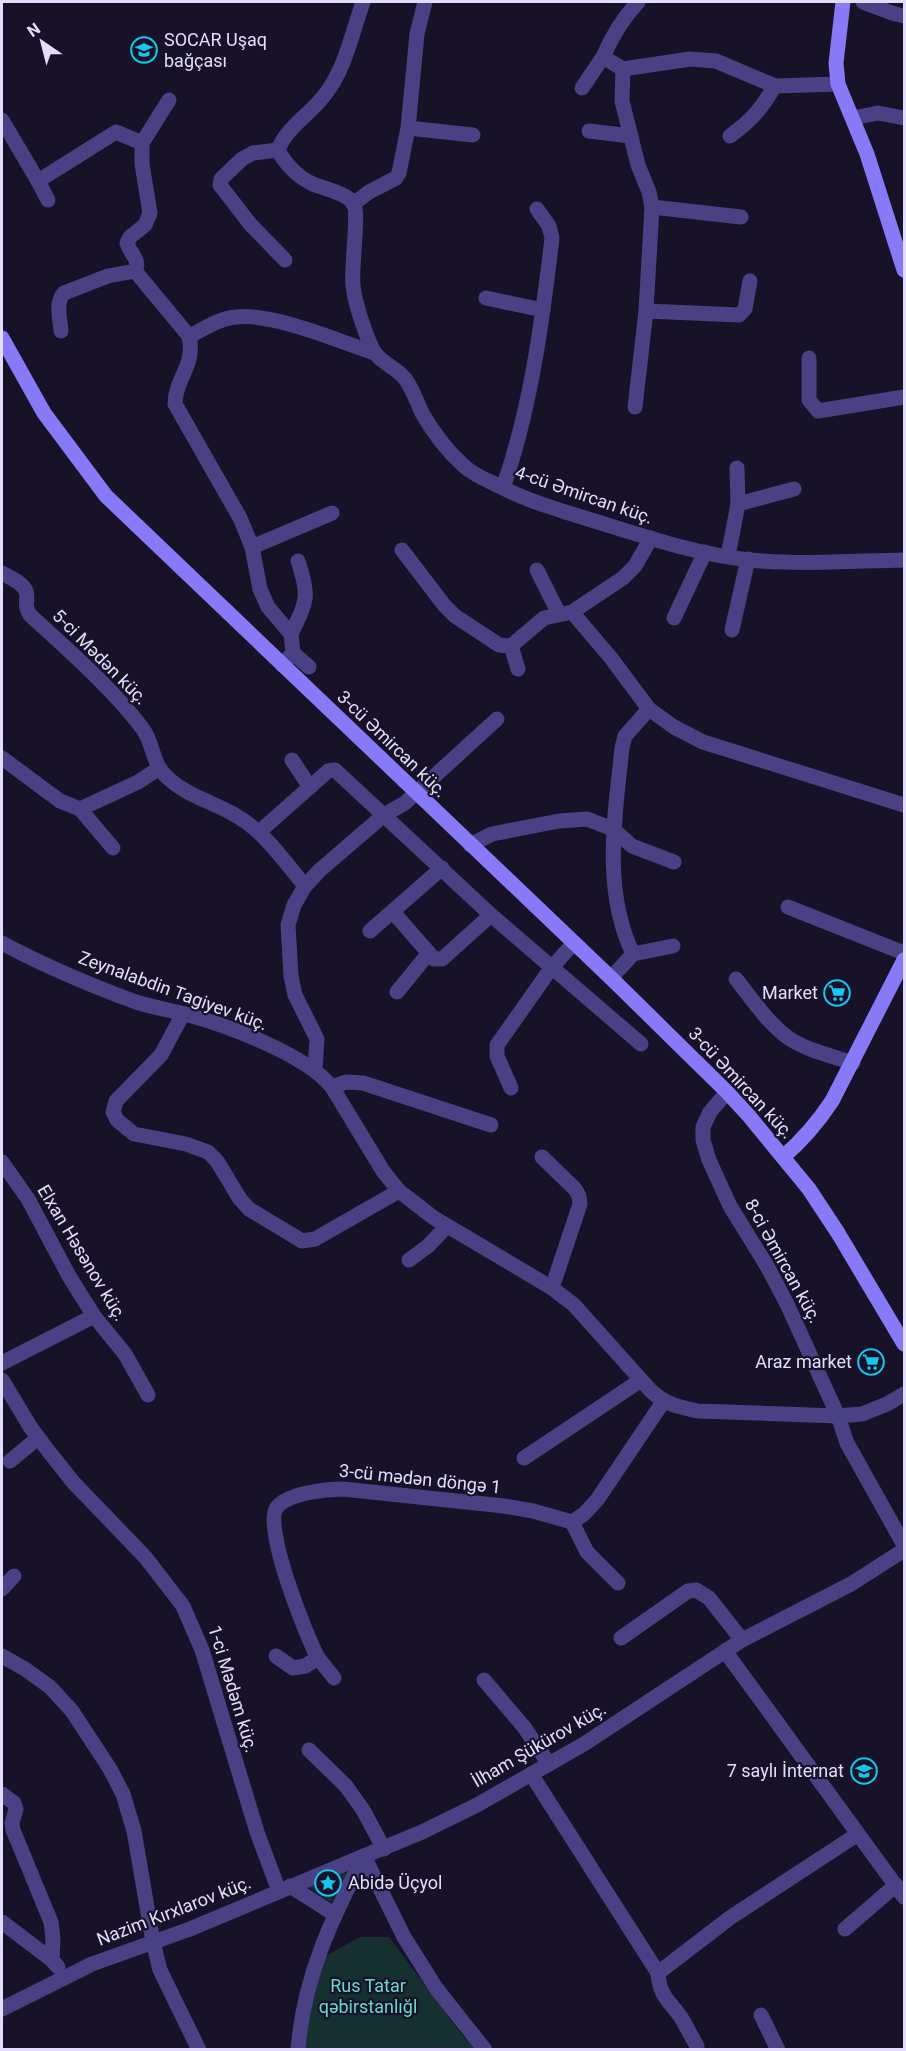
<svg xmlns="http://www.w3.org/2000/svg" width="906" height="2051" viewBox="0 0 906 2051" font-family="Roboto,sans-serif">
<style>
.green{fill:#163032}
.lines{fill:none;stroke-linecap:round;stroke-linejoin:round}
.minor{stroke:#494184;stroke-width:15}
.tertiary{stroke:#494184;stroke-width:15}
.secondary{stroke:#887af6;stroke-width:15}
.labels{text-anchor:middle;stroke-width:4.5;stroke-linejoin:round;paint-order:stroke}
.poi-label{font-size:18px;fill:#e3dcfd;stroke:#181228;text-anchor:end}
.street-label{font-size:18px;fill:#e3dcfd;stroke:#181228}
.park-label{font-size:18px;fill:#6cd9c7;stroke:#181228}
</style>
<rect width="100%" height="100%" fill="#181228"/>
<g class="green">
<path d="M349,1871L331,1902L307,1886Z"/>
<path d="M360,1937H389L463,2036L476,2049L304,2050L305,2030L324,1957Z"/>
</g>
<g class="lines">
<g class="minor">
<path d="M363,2C352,33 345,71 323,97C309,115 287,127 278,150C285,164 299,178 313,184C325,189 347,193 354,204C359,213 351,269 353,285C354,301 366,336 373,350C380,363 398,368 406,380C413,390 417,402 422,413C433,432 447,451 464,466C476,477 490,481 503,488C526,500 550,507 575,515C632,532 691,554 750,560C801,565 853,561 904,560"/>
<path d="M638,2C623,18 612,36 603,57L623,69L690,59L716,61L775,86L838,84"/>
<path d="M863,2L892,13L904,16"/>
<path d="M623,69L622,101L638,165L649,192L652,207L646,311L635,407"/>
<path d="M582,88L603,57"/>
<path d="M853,118L878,113L904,118"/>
<path d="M2,120L38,181L116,132L142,143V164L150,213L145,225L130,237L127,243C130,254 141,260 135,271L189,336C196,366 175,378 175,404L240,518L252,547L260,589L268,607L291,634L293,653L282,665"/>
<path d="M408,128L473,135"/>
<path d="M589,131L631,136"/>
<path d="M730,136C753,119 760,110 775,86"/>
<path d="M142,143L169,100"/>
<path d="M278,150L253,153L242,159L221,179L220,185L250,224L285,260"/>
<path d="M38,181L48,200"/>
<path d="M353,204L369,192L396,178L399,173L408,128L417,34L425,2"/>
<path d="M652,207L741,217"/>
<path d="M486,298L543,310"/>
<path d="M646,311L739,315L745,309L750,281"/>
<path d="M61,331C60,318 55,303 64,293L108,276L135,271"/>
<path d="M189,336C204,329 220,318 236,317C275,313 337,341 375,353"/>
<path d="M809,358V400L818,411L904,397"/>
<path d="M737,468L738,504"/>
<path d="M503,488C531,407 542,323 552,238L549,226L537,209"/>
<path d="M252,547L332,513"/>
<path d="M402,550L444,605L455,616L499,645L511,646L544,618L572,612L623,578L635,566L651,538"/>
<path d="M728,556L738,504L794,489"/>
<path d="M537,570L559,614"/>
<path d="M2,573C9,577 22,582 26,591C29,601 23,604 30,615C69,651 111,687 143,729C154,745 152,764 167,777C185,795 213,802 235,815C264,831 284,861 305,886"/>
<path d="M572,612L611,658L649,709L674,727L703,742L904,805"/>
<path d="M674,618L705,552"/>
<path d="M732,630L748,559"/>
<path d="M291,634C307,601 310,597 298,561"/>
<path d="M511,646L518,669"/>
<path d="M293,653L309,667"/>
<path d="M2,758L60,801L80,809L138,782L158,769"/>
<path d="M292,760L310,787"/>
<path d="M80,809L113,848"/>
<path d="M259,832L328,771L335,770L491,915L641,1044"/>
<path d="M470,845L492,834L559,821L587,819L613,829L632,846L674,862"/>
<path d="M788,907L904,953"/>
<path d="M393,912L434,959H442L491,915"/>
<path d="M370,931L442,868"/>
<path d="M2,943C45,966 90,985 136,1002C152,1007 169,1010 185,1014C226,1025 305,1054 332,1087L383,1171L399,1191L434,1218L552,1288L574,1305L651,1391C667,1405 678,1407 698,1411L838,1416L862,1414L887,1404L904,1394"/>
<path d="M633,954L673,946"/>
<path d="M611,978L633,954C602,889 615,816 622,748L625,736L649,709"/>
<path d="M736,979C752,999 769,1025 790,1039C809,1051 832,1056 853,1063"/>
<path d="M397,992L428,954"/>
<path d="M183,1014L161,1055L116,1101L113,1112L117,1120L134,1134L186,1144L208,1152L217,1161L240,1199L249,1209L302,1241L315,1239L399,1191"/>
<path d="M315,1070L317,1039L295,995L291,976L288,925L294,905L305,886L320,870L384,815L405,803L497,719"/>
<path d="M332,1087L346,1082L363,1083L491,1125"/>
<path d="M511,1088L497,1056V1045L552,967L573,944"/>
<path d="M727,1092L710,1112L703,1127V1140L709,1160L730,1206L767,1266L787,1304L838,1416L847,1443L904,1545"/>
<path d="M542,1157L575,1189L579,1196L580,1204L552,1288"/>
<path d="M2,1162L28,1199L69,1276L94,1316L125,1354L148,1395"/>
<path d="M409,1260L428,1246L447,1226"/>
<path d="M2,1363L94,1316"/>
<path d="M2,1380L31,1428L50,1453L73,1482L146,1558L183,1606L202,1650L257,1832L279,1891"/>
<path d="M524,1458L641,1380"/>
<path d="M10,1461L38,1438"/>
<path d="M618,1583L587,1552L572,1522L584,1514L597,1500L663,1402"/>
<path d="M2,1589L14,1576"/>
<path d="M621,1638L688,1591L696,1590L709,1598L742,1640"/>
<path d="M725,1651L904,1897"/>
<path d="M2,1656L25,1669L50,1687L72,1711L110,1769L123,1794L134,1831L153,1942L160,1970L199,2050"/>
<path d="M276,1656L293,1668L305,1666L318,1658"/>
<path d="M334,1678C329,1671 322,1664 317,1656C306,1635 262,1525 277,1507C289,1493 326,1489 343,1489L504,1506L533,1511L572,1522"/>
<path d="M484,1680L524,1727L549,1764"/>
<path d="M309,1750L346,1786L363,1810L384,1849"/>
<path d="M531,1774L658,1973C659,1994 668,2000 680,2016C686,2025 691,2036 697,2046"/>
<path d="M2,1794L14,1803L16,1809L12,1823L13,1830L51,1922L53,1939L52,1960"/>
<path d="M290,1886L334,1914"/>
<path d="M2,1922L52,1960L58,1967"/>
<path d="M845,1929L896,1885"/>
<path d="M658,1973L731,1917L858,1834"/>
<path d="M2,2009L92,1964L190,1929L364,1856L404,1937L436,1988L485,2050"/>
<path d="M761,2015L778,2050"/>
</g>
<path class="tertiary" d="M298,2050C303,1979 332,1918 364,1856L422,1832L477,1805L584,1744L742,1640L851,1584L904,1550"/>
<g class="secondary">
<path d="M843,2L836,63L838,84L867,154L904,270"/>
<path d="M2,338L44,413L106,496L611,978L727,1092L749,1116L809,1189L838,1233L904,1344"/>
<path d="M783,1157C803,1140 818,1122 832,1101L904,960"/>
</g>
</g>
<defs>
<g id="school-ring" transform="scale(1.35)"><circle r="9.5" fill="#181228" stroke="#16c6ef" stroke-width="1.5"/><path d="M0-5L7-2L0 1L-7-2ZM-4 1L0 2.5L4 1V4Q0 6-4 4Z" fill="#16c6ef"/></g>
<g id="supermarket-ring" transform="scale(1.35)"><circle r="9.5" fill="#181228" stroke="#16c6ef" stroke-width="1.5"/><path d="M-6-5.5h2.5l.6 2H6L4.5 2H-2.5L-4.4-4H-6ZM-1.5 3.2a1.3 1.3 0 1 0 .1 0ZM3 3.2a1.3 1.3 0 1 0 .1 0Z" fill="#16c6ef"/></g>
<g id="sight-ring" transform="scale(1.35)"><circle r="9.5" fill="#181228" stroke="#16c6ef" stroke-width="1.5"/><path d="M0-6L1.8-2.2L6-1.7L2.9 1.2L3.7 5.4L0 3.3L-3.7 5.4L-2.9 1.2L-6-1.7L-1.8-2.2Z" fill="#16c6ef"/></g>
</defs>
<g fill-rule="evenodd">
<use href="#school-ring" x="144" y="50"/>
<use href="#supermarket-ring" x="837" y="993"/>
<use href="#supermarket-ring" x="871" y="1362"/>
<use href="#school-ring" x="864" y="1771"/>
<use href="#sight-ring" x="328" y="1883"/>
</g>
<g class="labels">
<g class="poi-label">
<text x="164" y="46" text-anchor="start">SOCAR Uşaq<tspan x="164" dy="21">bağçası</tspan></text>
<text x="818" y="999">Market</text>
<text x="852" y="1368">Araz market</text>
<text x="844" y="1777">7 saylı İnternat</text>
<text x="348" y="1889" text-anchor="start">Abidə Üçyol</text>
</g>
<g class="street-label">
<text transform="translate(584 495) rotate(19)" y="6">4-cü Əmircan küç.</text>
<text transform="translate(100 657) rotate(45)" y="6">5-ci Mədən küç.</text>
<text transform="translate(392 744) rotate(44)" y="6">3-cü Əmircan küç.</text>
<text transform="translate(173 991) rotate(20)" y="6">Zeynalabdin Tagiyev küç.</text>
<text transform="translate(741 1083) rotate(47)" y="6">3-cü Əmircan küç.</text>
<text transform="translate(82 1253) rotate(59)" y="6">Elxan Həsənov küç.</text>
<text transform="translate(783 1261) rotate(61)" y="6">8-ci Əmircan küç.</text>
<text transform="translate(420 1479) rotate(6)" y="6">3-cü mədən döngə 1</text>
<text transform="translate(233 1689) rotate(73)" y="6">1-ci Mədəm küç.</text>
<text transform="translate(539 1745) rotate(-30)" y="6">İlham Şükürov küç.</text>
<text transform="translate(174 1911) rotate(-21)" y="6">Nazim Kırxlarov küç.</text>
</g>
<g class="park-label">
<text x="368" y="1992">Rus Tatar<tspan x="368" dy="21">qəbirstanlığl</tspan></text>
</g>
</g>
<rect width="906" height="2051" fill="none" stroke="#e3dcfd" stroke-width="6"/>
<g transform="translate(42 42) rotate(325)" stroke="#181228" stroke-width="4.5" paint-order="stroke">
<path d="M0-4.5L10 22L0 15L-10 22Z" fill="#e3dcfd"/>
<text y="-9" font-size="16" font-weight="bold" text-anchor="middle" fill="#e3dcfd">N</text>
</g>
</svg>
